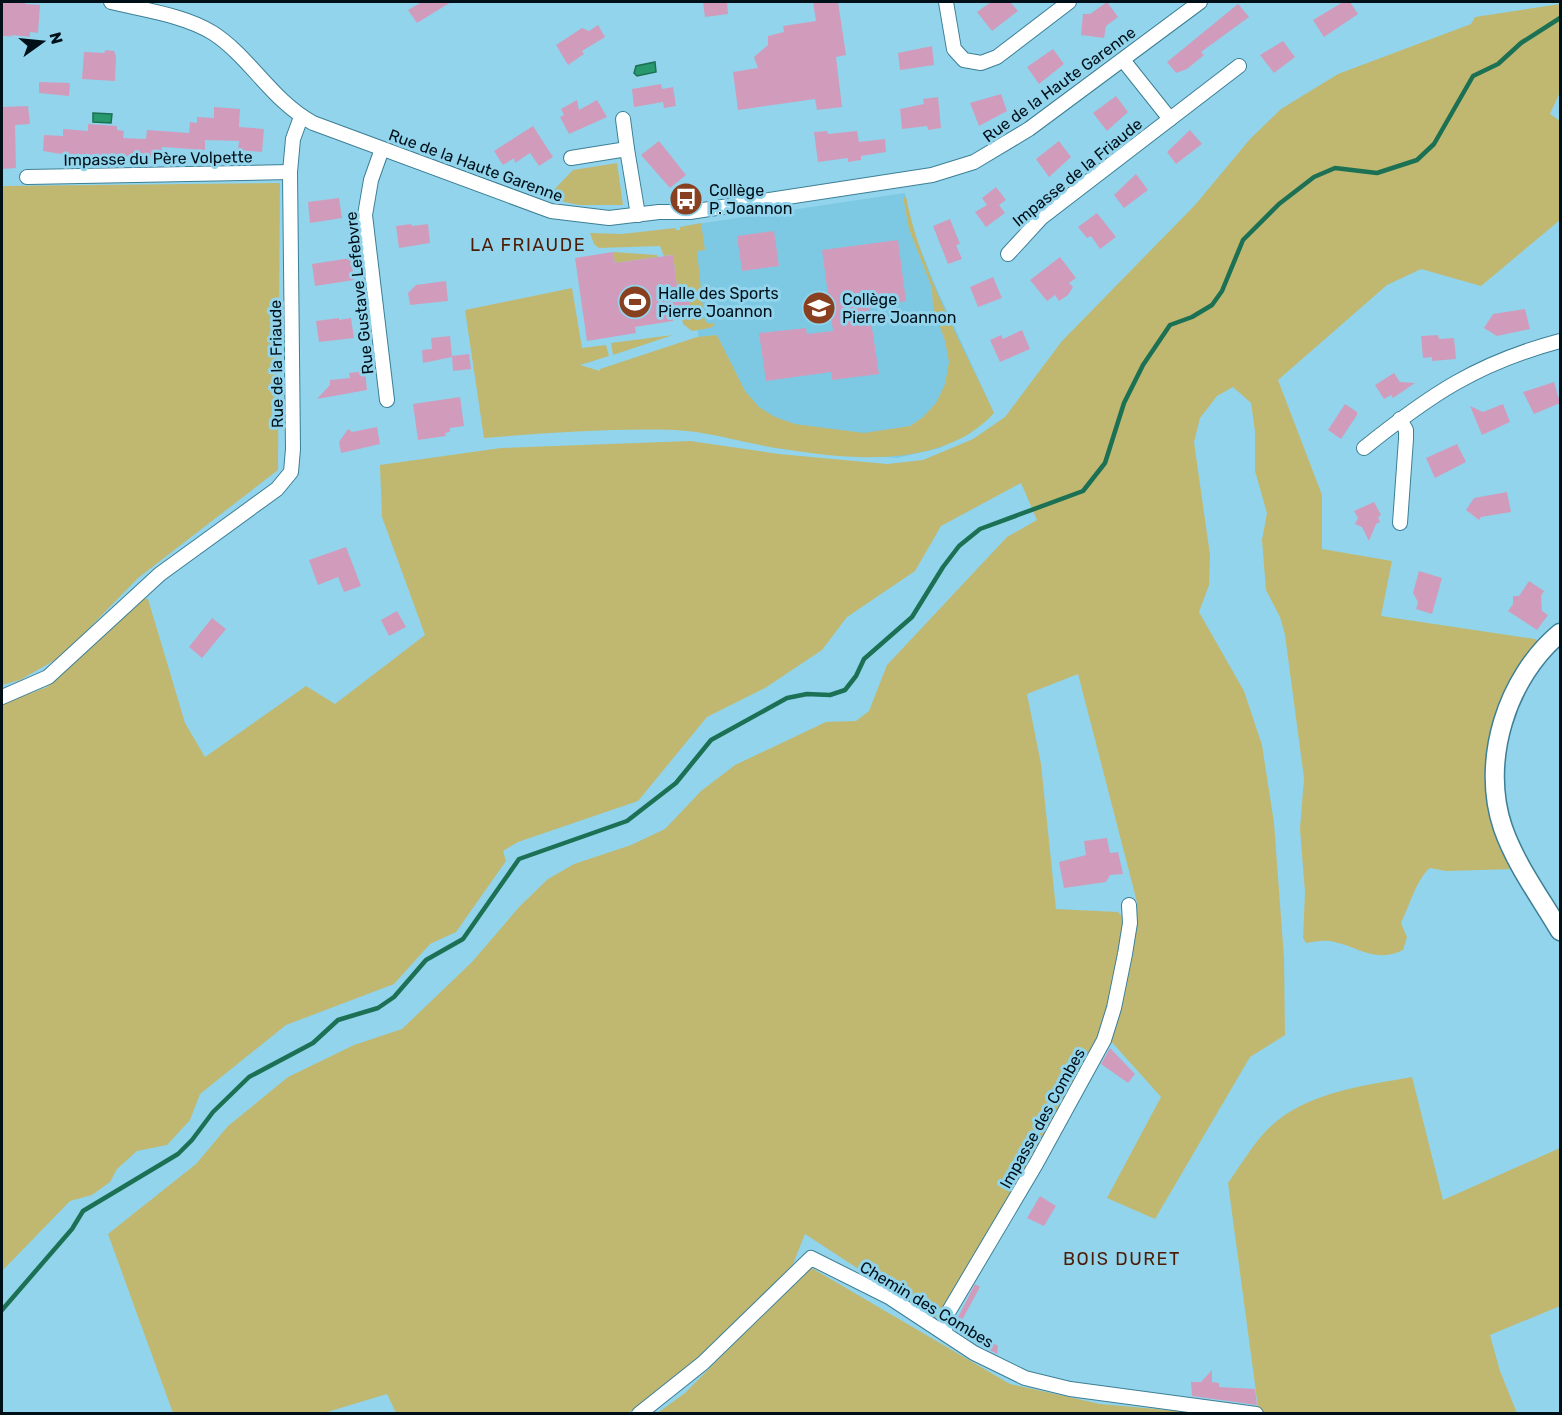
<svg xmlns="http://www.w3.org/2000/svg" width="1562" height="1415" viewBox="0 0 1562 1415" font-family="Rubik,sans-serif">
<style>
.built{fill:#7dc9e4}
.green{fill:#c0b871}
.water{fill:#28996d;stroke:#1c7054;stroke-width:1.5}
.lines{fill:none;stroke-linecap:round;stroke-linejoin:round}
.stream{stroke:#1c7054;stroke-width:4.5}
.building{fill:#d19cbc}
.minor-casing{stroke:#3d7f95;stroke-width:16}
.secondary-casing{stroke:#3d7f95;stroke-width:21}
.minor{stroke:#fff;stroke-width:14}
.secondary{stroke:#fff;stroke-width:18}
.labels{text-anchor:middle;stroke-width:6;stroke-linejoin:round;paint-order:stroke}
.street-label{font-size:16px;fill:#001019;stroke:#92d4ec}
.poi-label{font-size:16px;fill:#001019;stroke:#92d4ec;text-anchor:start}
.neighbourhood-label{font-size:18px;letter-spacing:1.5px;fill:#4c1c06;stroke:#92d4ec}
</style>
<rect width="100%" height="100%" fill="#92d4ec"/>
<path class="built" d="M905,193L912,228L935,285L994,413L940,448L897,458L782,449L711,434L684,226Z"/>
<g class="green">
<path d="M1560,4V92L1550,114L1560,121V220L1481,286L1421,269L1387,285L1278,380L1322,495V549L1392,561L1381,616L1535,639L1539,642C1515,687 1474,741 1488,796C1495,821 1506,845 1514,869L1446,871L1430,868C1417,878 1409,907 1401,923L1407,937L1403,950C1374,964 1358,946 1330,941C1323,940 1313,942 1306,943L1303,938L1305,892L1300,829L1304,778L1285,635L1280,617L1266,590L1262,540L1267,513L1255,471V431L1251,403L1233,387L1217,396L1200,418L1194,442L1210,555L1209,585L1199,612L1244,691L1262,745L1274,823L1284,958L1285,1035L1250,1057L1155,1219L1107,1198L1161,1097L1109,1039L1122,990L1137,902L1078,674L1027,694L1041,764L1056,909L1118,912L1126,921L1123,951L1100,1039L1024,1176L935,1319L805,1234L793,1264L751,1309L675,1378L628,1413H396L387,1394L324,1413H173L108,1234L196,1164L228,1126L288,1077L354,1045L402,1029L472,962L520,906L548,879L574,864L631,845L665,829L701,791L735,765L826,722L856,721L869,711L887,665L1007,537L1037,520L1021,483L941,526L915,571L847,617L822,650L765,688L707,717L638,801L518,842L503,851L506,861L456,932L430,944L394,984L286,1025L200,1094L190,1120L167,1145L137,1151L117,1169L110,1182L92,1195L70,1201L2,1271V704L47,687L140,598L148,599L185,723L205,757L306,686L335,704L425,635L382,517L380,465L501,448L690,441L779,454L887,464L923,460L973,439L1005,417L1062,341L1195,205L1250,139L1281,109L1338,74L1471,24L1475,17Z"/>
<path d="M617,163L623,205H579L546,198L573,170Z"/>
<path d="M280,183L278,470L138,578L62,656L20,680L2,685V186Z"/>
<path d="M903,197H906C921,273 962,343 994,413C943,469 851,460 783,449C747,444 712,432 675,430C612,428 547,433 484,438L465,310L572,288L582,348L606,345L609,356L580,365L600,371V369L697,337L717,335L745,391L759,407L775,417L795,424L864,433L910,426L922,418L936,403L945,384L949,362L945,341L933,308L932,288L909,229Z"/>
<path d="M701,223L705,250L697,251L704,318L707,323L716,324L710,328L692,331L683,324L681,312L690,311L687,292L678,294L673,255L664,256L660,246L599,248L594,244L590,233L622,234L675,228L676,230H680V227Z"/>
<path d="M613,252L657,255L658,257L615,263Z"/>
<path d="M673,335L613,355L611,343Z"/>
<path d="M1412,1077L1443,1200L1560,1148V1306L1490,1335L1500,1371L1517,1413H1264L1258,1407L1228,1183C1240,1166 1252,1146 1266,1131C1303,1092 1363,1086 1412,1077Z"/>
<path d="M810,1267L1010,1384L1100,1404L1200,1413L656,1414L685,1393Z"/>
</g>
<g class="water">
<path d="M655,62L656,72L637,76L634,73L636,66Z"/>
<path d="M93,113L112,114L111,123L93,122Z"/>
</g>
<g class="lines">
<path class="stream" d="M2,1310L72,1229L83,1211L178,1154L192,1140L213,1112L249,1077L313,1043L338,1020L378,1008L394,997L426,960L463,939L519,859L627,821L676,783L711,740L787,698L807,694L830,695L845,690L856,676L864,659L912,617L943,567L959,546L980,529L1083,491L1105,463L1124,403L1143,365L1170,325L1192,317L1212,305L1222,291L1243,240L1279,204L1314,177L1335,168L1377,173L1417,160L1434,144L1473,76L1498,64L1521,43L1560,18"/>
</g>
<g class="building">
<path d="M2,2H25V4L40,5L38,33L30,32V37L2,36Z"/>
<path d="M422,2H451L417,23L408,10Z"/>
<path d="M703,2H727L728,14L705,17Z"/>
<path d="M813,2H838L846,55L836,57L842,107L817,110L815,99L738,110L733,72L758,68L754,57L768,45V36L784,32L783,26L816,21Z"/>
<path d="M991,2H1010L1018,11L992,31L977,12Z"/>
<path d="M1107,2L1118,17L1106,26L1104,38L1081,35L1083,14H1090Z"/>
<path d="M1343,2H1350L1358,14L1324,37L1313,20Z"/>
<path d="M1238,4L1249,17L1201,52L1204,55L1187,69L1176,73L1167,62Z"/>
<path d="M598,25L605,37L582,51L584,54L568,65L556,45L582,28L589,31Z"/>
<path d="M1283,41L1295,57L1274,73L1260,55Z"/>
<path d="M932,46L934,65L900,70L898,53Z"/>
<path d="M1053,49L1064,64L1039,84L1027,67Z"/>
<path d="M106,50L114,51L116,56L115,81L82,79L84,52L104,53Z"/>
<path d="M39,82L70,83L69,96L39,93Z"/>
<path d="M661,84L662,89L673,87L676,106L664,108L663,102L634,107L632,89Z"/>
<path d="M1001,94L1007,111L979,126L970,103Z"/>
<path d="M1116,96L1128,112L1107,131L1093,113Z"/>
<path d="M938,97L941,128L928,130L927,126L902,129L900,109L924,104L923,99Z"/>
<path d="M577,100L579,110L597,100L607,117L569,134L560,117L564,115L561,109Z"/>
<path d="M28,106L30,124L15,125L16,168L2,169V107Z"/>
<path d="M214,107L240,109L239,127L264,129L262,152L238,150L239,141L205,140V150L162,147V157L67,155L43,151L44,135L63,136V129L88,131V124L117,126V130L124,131L123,138L146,139L147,130L189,133L190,122L197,123V117L214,118Z"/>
<path d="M533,126L553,157L539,166L530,153L515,163L514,158L503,165L494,151Z"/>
<path d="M1190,130L1202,144L1176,164L1167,152Z"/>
<path d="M827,131L828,134L857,131L859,142L885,139L886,152L861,156V160L848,162V158L818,162L814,132Z"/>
<path d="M659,141L686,175L670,188L641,155Z"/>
<path d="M1059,141L1071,157L1049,177L1036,159Z"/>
<path d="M1136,174L1148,190L1124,208L1114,195Z"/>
<path d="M996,187L1006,200L999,205L1005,213L986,227L975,212L987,205L982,198Z"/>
<path d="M339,198L342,218L310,223L308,202Z"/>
<path d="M1097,213L1116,237L1100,249L1091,236L1087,238L1078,227Z"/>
<path d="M950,219L960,244L956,245L962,259L948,264L933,226Z"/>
<path d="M411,224L412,226L428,224L430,243L399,248L396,226Z"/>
<path d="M774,231L779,266L742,271L737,236Z"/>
<path d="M898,240L906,301L869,308L879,374L832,380L831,372L766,381L759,333L806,328L807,334L833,331L822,250Z"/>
<path d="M613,252L615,263L673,255L678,294L688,292L691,311L672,313L673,321L635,327L636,333L587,341L575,258Z"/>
<path d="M1060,257L1076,278L1069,283L1073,287L1068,295L1059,301L1055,295L1047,301L1030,280Z"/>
<path d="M351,258L354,280L315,286L312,264Z"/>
<path d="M993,277L1002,298L978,307L970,287Z"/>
<path d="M446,281L448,301L410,305L408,293L416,285Z"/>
<path d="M1525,309L1530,329L1497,336L1484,328L1493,314Z"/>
<path d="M339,318V320L351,318L354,338L319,342L316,321Z"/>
<path d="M1022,330L1030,349L1000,362L990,340L1001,335L1003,339Z"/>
<path d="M1438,335L1439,339L1454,338L1456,359L1432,361V357L1423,358L1421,336Z"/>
<path d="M450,336L452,357L423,363L422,350L432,349L431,338Z"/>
<path d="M469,354L471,369L453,371L452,356Z"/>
<path d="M365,371L367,390L317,399L330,385V380L350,378L349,373Z"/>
<path d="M1394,373L1400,382L1415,383L1393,398L1391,395L1384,399L1375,385Z"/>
<path d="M1554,382L1560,403L1534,414L1523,392Z"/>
<path d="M460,397L464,426L450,428V432L445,433L446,436L418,440L413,404Z"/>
<path d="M1345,404L1357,412V415L1341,439L1328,430Z"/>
<path d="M1503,404L1510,422L1482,435L1470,406L1483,412Z"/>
<path d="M377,427L380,444L341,453L339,442L348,429L352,432Z"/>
<path d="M1457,444L1466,462L1435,478L1426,458Z"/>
<path d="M1507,492L1511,512L1481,517L1479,520L1466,510L1474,498Z"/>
<path d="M1374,502L1381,515L1378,517L1380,522L1376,524L1369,541L1362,527L1355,524L1358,518L1354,511Z"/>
<path d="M346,547L361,586L344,592L338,577L318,585L309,560Z"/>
<path d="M1419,571L1442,578L1432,614L1416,609L1418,602L1413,593Z"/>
<path d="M1529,581L1544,591L1541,596L1542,611L1548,615L1537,630L1508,611L1513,604V596H1519Z"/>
<path d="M397,611L406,627L389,636L381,620Z"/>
<path d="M212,618L226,629L202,658L189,647Z"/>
<path d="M1107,838L1110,853L1118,852L1123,874L1110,875L1106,882L1064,888L1059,862L1086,855L1084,841Z"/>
<path d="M1110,1048L1135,1074L1128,1083L1101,1064Z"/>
<path d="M1040,1196L1056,1206L1044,1226L1027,1218Z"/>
<path d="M975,1284L980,1287L961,1322L955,1323Z"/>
<path d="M973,1327L991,1338L990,1341L998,1346L997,1354L966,1337Z"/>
<path d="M1212,1370V1382L1219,1383V1387L1255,1389L1257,1405L1192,1396L1191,1382H1201Z"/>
</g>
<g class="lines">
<g class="minor-casing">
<g id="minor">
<path d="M111,2C143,10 184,15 213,33C250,57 272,101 313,123L551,211L609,218L659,212H690L932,175L974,162L1029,129L1200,2"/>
<path d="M946,2L954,49L964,60L981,63L997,57L1069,2"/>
<path d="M1123,60L1170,119"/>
<path d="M623,119L627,149"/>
<path d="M382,149L371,180L365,215L387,400"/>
<path d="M571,158L627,149L638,215"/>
<path d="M27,177L290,172"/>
<path d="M1008,254L1041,218L1239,66"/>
<path d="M1364,448C1430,395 1477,363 1560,341"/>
<path d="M1400,523L1406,439V430L1400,419"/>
<path d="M2,697L48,677L160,574L277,489L291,472L293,449L290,172L293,139L301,117"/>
<path d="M945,1332L946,1316L1036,1164L1104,1040L1114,1008L1125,954L1130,923L1129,905"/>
<path d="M639,1414L703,1363L811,1258L889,1297L974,1353L1025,1378L1070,1389L1256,1414"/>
</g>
</g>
<g class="secondary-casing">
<path id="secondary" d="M1560,633C1507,677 1480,761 1503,828C1516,865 1540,897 1560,931"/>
</g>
<use href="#minor" class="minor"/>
<use href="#secondary" class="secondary"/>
</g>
<defs>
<g id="bus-disc" transform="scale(1.725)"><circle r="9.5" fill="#884021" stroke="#92d4ec"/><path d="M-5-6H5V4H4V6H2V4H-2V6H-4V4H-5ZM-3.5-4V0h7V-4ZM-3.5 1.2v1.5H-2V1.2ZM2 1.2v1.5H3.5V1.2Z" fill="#fff"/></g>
<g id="stadium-disc" transform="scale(1.725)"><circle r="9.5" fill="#884021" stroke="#92d4ec"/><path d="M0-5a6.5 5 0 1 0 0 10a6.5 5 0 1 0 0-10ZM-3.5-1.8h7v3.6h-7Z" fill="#fff"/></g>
<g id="school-disc" transform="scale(1.725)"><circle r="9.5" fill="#884021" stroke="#92d4ec"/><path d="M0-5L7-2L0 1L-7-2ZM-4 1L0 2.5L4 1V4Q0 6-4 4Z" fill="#fff"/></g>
</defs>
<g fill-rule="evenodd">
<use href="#bus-disc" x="686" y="199"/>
<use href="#stadium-disc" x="635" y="302"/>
<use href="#school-disc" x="819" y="308"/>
</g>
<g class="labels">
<g class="street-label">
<text transform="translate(1059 84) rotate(-36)" y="6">Rue de la Haute Garenne</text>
<text transform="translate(158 158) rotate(-1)" y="6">Impasse du Père Volpette</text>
<text transform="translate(476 165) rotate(20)" y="6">Rue de la Haute Garenne</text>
<text transform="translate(1077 172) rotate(-39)" y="6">Impasse de la Friaude</text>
<text transform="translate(359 293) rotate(-96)" y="6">Rue Gustave Lefebvre</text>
<text transform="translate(276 364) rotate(-91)" y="6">Rue de la Friaude</text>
<text transform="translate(1042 1118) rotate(-61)" y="6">Impasse des Combes</text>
<text transform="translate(927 1304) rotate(31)" y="6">Chemin des Combes</text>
</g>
<g class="poi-label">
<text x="709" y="196">Collège<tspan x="709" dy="18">P. Joannon</tspan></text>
<text x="658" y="299">Halle des Sports<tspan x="658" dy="18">Pierre Joannon</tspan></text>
<text x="842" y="305">Collège<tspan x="842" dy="18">Pierre Joannon</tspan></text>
</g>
<g class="neighbourhood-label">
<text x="528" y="251">LA FRIAUDE</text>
<text x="1122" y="1265">BOIS DURET</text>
</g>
</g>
<rect width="1562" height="1415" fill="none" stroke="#001019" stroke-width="6"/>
<g transform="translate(42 42) rotate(75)" stroke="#92d4ec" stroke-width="4.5" paint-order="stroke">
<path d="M0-4.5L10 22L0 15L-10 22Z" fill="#001019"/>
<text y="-9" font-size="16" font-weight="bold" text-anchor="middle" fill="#001019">N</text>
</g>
</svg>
